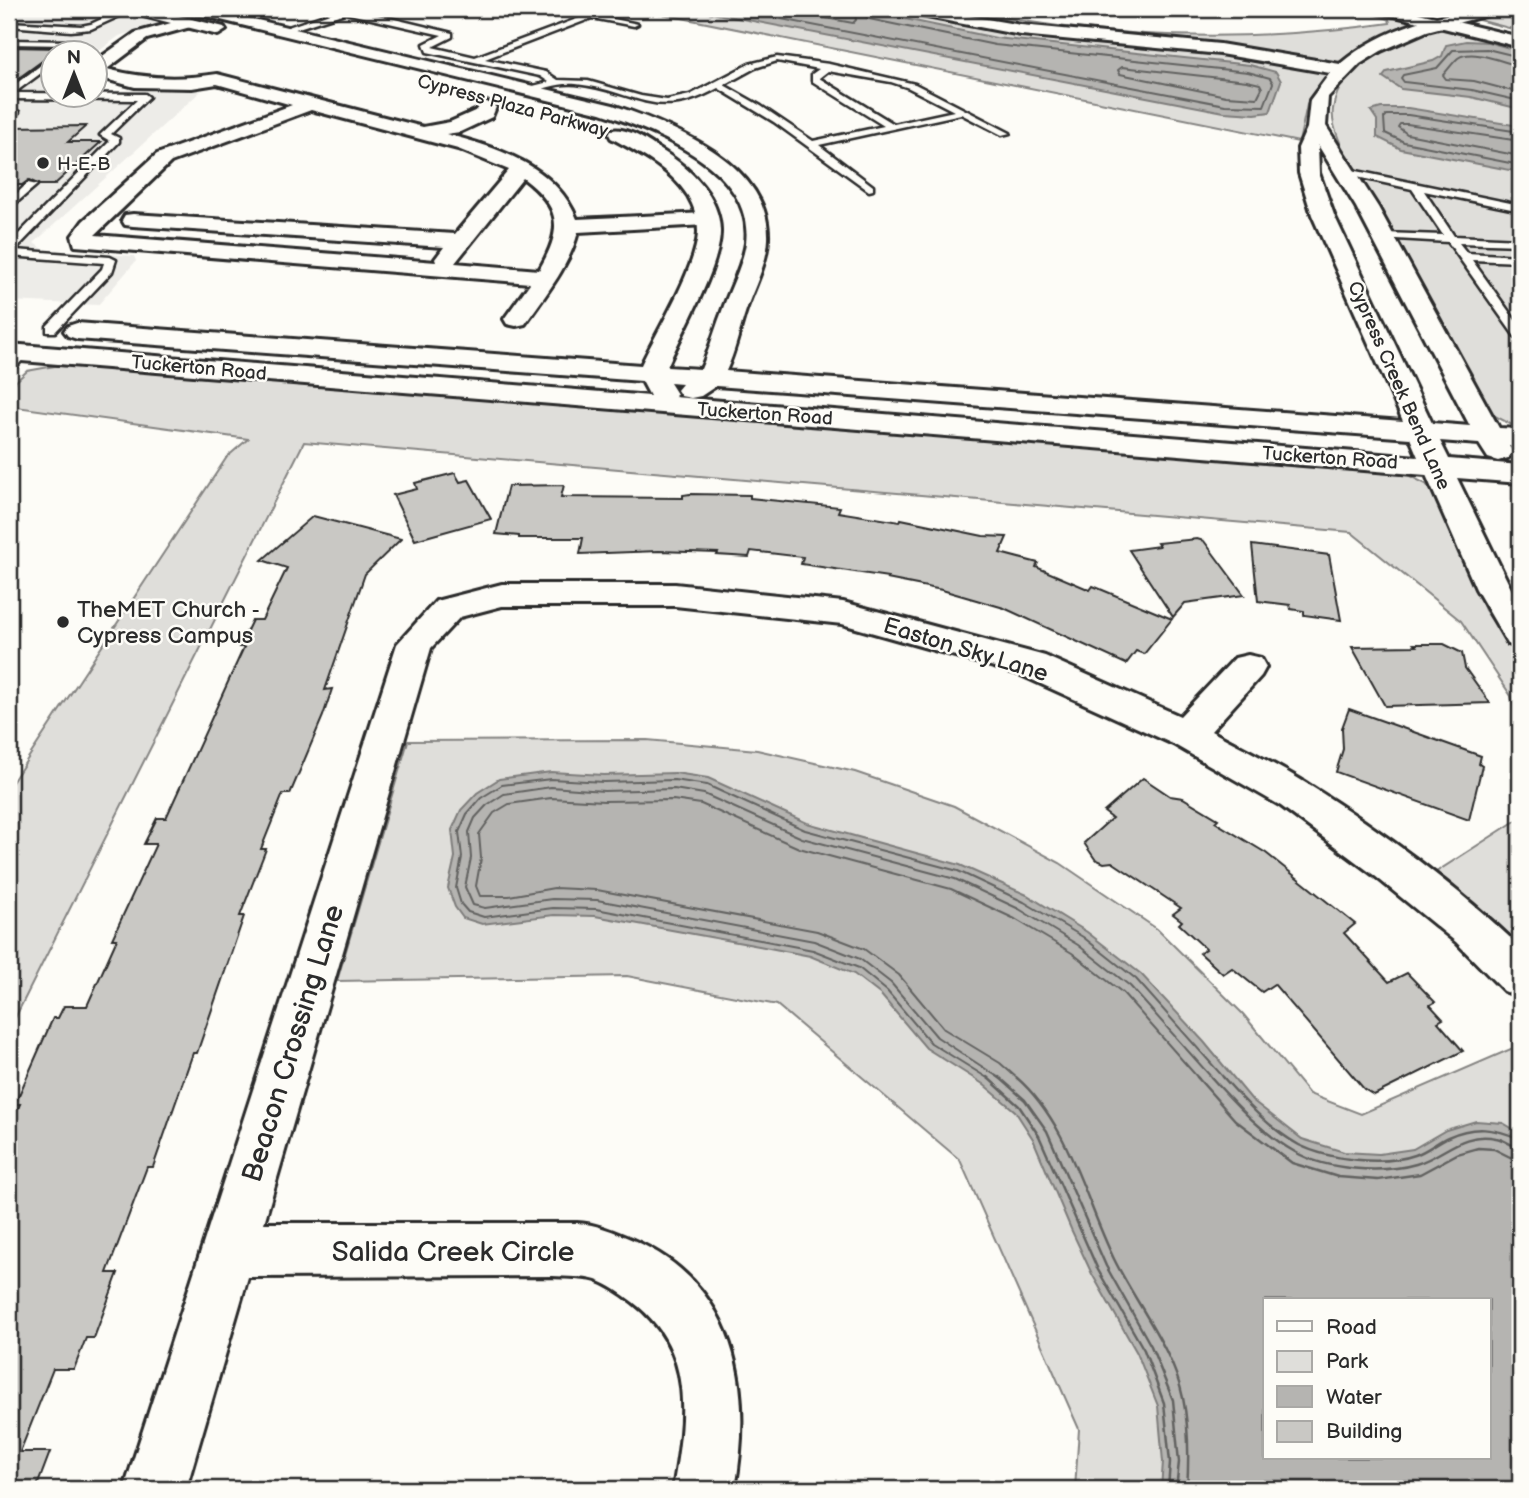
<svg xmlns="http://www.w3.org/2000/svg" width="1529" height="1498" viewBox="0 0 1529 1498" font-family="'Balsamiq Sans',sans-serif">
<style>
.built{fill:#edece8}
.green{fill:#dfdeda;stroke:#858482;stroke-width:2;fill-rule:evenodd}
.water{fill:#b5b4b1;stroke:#7e7d7b;stroke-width:2;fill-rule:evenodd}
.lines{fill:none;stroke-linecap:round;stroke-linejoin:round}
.shore-far1{stroke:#626261;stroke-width:2}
.shore{stroke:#626261;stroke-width:2.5}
.building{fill:#c9c8c4;stroke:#2b2b2b;stroke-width:2}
.lane-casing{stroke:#2b2b2b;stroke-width:5}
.street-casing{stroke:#2b2b2b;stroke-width:6}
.secondary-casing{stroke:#2b2b2b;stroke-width:6}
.lane{fill:#fdfcf7;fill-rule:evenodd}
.street{fill:#fdfcf7;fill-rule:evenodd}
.secondary{fill:#fdfcf7;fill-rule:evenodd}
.poi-dot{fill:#2b2b2b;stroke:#fdfcf7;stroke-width:2.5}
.labels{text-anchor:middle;stroke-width:5;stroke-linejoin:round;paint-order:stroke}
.far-street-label{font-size:19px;fill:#2b2b2b;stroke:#fdfcf7}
.far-poi-label{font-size:19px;fill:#2b2b2b;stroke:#fdfcf7;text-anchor:start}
.poi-label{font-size:23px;fill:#2b2b2b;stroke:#fdfcf7;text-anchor:start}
.street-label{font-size:23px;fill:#2b2b2b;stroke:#fdfcf7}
.near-street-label{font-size:28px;fill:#2b2b2b;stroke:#fdfcf7}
</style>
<rect width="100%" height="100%" fill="#fdfcf7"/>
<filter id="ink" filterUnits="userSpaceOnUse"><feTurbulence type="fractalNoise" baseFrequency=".0143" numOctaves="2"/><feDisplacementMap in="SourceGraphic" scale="14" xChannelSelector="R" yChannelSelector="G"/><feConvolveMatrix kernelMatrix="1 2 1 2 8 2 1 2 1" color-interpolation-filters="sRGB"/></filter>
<g filter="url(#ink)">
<path class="built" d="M9,9H112L164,22L119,36L95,54L52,52V85L46,90L52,91V94H94L95,91H201L34,243L44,250L134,256L136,261L98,305L9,301Z"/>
<g class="green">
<path d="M637,9H894L983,27L1181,47L1325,71L1328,74L1307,105L1299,142Z"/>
<path d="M919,9C968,9 1017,21 1066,27C1173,40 1284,38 1390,23L1389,19L1356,9H1374L1417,22L1359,49L1341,62L1327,63L1066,32Z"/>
<path d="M1508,9H1520V31L1471,18Z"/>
<path d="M1439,28L1520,44V429L1491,414L1343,150C1338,137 1331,123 1333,109C1339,62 1400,37 1439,28Z"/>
<path d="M60,365L1404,473L1426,484L1441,504L1485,610L1520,661V735L1511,696L1461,621L1351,532L304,442L9,1030V787L227,457L248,439L9,406V388L27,371Z"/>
<path d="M647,740L757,750L855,772L954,806L1060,863L1157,929L1243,1014L1309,1094L1361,1114L1520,1045V1489H1075L1079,1429L960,1160L777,1005L627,976L337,981L408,741ZM1265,1300H1489V1458H1265Z"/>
<path d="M1520,818V957L1430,876Z"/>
</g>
<g class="water">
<path d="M691,9H857L996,38L1250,65L1276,72L1281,81L1270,112L1255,114L1224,112Z"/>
<path d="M1466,41L1488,42L1520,51V109L1471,97L1401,89L1383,77L1387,72L1433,61L1442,56L1446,45Z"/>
<path d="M1381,108H1408L1520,126V172L1401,149L1377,137V120L1371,111Z"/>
<path d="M551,772L604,775L675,773L708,778L807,823L960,865L1027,895L1087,932L1141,974L1204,1042L1252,1100L1302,1139L1344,1152L1379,1154L1413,1149L1446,1130L1476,1121L1503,1123L1520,1133V1489H1161L1163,1462L1158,1406L1137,1353L1092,1274L1071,1229L1033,1139L1015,1111L983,1084L926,1048L881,995L854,974L810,956L759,946L595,916L554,915L482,924L463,918L455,907L448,888L455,857L452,830L461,810L477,793L499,779ZM1265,1300H1489V1458H1265Z"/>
</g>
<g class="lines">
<g class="shore-far1">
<path d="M729,9L1225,105L1264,106L1273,83L1270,78L1248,72L995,45L869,19L864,15L863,9"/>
<path d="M776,9L853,23L856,20L854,9"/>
<path d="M1520,57L1487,49L1453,50L1437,68L1403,75L1401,78L1404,82L1472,90L1520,101"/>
<path d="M1520,66C1504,63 1473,48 1458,58C1453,62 1448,70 1443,75L1446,79L1474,81L1520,93"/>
<path d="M1122,67L1247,81L1260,84L1262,88L1257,98L1226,96L1120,74L1118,70Z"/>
<path d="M1520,132L1408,115H1387L1384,118L1385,133L1404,142L1520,165"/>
<path d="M1520,141L1407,124H1400L1398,127L1407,134L1520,156"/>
<path d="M989,1079L931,1043L887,991L859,968L813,950L596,909L553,908L484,917L468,912L461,904L456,888L462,857L459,832L467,814L481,798L502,785L551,779L604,782L674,780L707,785L805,830L958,871L1024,902L1083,937L1136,979L1225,1079"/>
<path d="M1001,1079L937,1037L891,983L860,959L814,941L597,900L552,899L485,908L473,905L465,887L471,858L469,832L475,818L487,805L504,794L551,787L604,791L674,789L704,794L802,838L955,879L1019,909L1078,945L1130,986L1213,1079"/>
<path d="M1018,1079L1000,1063L944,1029L899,975L864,949L817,931L597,890L554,888L509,896H480L476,886L481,858L479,834L494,813L509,804L551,798L604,801L673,800L701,804L799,848L951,889L1015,919L1072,953L1123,993L1199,1079"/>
</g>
<g class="shore">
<path d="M987,1077L1019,1106L1039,1136L1098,1270L1144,1350L1164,1403L1170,1462L1168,1489"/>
<path d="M999,1077L1025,1100L1047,1131L1106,1266L1151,1346L1173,1400L1179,1462L1176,1489"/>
<path d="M1016,1077C1069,1123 1084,1198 1114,1259C1136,1304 1173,1349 1183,1398C1189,1427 1189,1460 1187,1489"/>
<path d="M1197,1077L1235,1120L1292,1163L1338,1177L1378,1180L1420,1174L1457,1154L1478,1148L1494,1149L1510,1157L1520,1158"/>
<path d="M1211,1077C1236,1105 1262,1133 1295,1152C1326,1170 1382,1174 1416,1164C1444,1156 1461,1131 1496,1138C1504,1139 1511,1146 1520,1148"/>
<path d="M1223,1077C1245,1102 1270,1129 1299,1145C1329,1160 1384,1166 1415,1155C1427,1151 1437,1142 1448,1137C1474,1125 1495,1128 1520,1139"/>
</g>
</g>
<g class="building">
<path d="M9,47L60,48L9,85Z"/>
<path d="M86,126L68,142H101L54,185H39L29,180L22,185H9V127Z"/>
<path d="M455,473L460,482L469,480L491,519L415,540L393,495L417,489L415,483Z"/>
<path d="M564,485L561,497L683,498V495L690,494L750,495V498L840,507L838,512L900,522L901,519L983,536L1007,537L1000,553L1038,563L1036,567L1090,590L1093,586L1172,619L1144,654L1136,651L1126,664L1004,608L942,590L887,579L888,577L801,564L803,557L751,551L749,557L717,555L718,553L659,551L580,554L583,538H519V536L496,534L508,486Z"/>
<path d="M313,516L401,539L365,574L325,690L332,689L323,716L290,794H283L261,849H266L240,916H244L197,1053H193L153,1167H147L107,1273H118L94,1338H86L74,1369H53L20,1452H50L36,1489H9V1127L20,1104H15L53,1018H58L64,1006H87L117,939H112L156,844H144L157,818H166L244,647H239L252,620H262L287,568L262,560Z"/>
<path d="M1197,539L1204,541L1244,595L1185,603L1173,617L1129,550L1159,546L1157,543Z"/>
<path d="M1252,545L1329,555L1341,620L1304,615V611L1291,609L1290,605L1258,601Z"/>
<path d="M1414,644H1444L1462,653L1465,668L1490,703L1385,706L1352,647L1416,646Z"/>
<path d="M1349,709L1481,756L1479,764L1482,766L1469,820L1336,772L1343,749L1342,728Z"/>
<path d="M1143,778L1170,796L1183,798L1218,819L1215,822L1266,853L1355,924L1344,933L1389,982L1407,973L1435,1002L1430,1005L1443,1019L1438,1022L1463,1051L1374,1095L1364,1089L1274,984L1262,992L1232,968L1223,974L1200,953L1206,949L1179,924L1182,921L1173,914L1181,908L1112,862L1104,863L1095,859L1084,843L1112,818L1104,812Z"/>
</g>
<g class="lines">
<g class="lane-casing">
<g id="lane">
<path d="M123,9H135L91,29L71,31L9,26V22L81,26L91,24Z"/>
<path d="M334,9H353L452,33V37L432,47L475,57L582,17L550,9H565L638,24L634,26L592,18L485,59L546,72L558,80L588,81L641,96L667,100L690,95L749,64L777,57L829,64L915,84L1010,133L1002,135L961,114L819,145L873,186V190L869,191L774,122L718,88C656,123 635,90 576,84C560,82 544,89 528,93L525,92V88L549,82L540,76L427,52L424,44L442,35L345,13L286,32L279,30L336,11ZM777,61L819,69L812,74V81L884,126L813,141L761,106L724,85L755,68ZM828,71L891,82L909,88L954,111L894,124L819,78Z"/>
<path d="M9,40L69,41L74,47L68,52H60L66,45L9,44Z"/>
<path d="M49,59H52V65L14,93L145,94L149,97L111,134L119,138V142L15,250L110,257L116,260L112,272L55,332H47V326L102,269L104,263L9,256V244L110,141L100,135L137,100L9,99V89Z"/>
<path d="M9,107L19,112L9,121Z"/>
<path d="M1347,169L1515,204L1516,206L1511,209L1424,191L1454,236L1520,239V245L1459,243L1467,253L1520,256V262L1472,260L1520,327V339L1516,338L1448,242L1379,238L1377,236L1383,233L1443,235L1412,189L1343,174V170Z"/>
<path d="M28,183L37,185L9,209V201Z"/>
<path d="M23,349L29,353L14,369L9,370V359Z"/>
</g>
</g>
<g class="street-casing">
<g id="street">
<path d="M1377,9H1402L1520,37V47L1379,12Z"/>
<path d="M189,18L194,20L197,23L194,26L147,39L107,69C144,79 180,80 217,74L423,127L450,122L477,110L481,103L487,102L496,107L492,117L460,132L446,134C498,148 555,165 577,219L706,213L714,214L717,219L714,224L706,225L578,232C569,267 545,295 525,324L516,326L507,324L504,319L530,283L75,246L72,236L83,221L157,154L292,105L217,84L192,88L135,87L94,76V62L135,33ZM311,110L458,149L509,170L455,234L133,214L125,215L122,220L125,225L133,226L444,247L435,259L436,262L95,235L171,162ZM523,178C562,208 563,229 539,270L455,263Z"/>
<path d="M502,584H675L843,602L1045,656L1180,716L1235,658L1248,655L1261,658L1266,667L1261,676L1211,731C1244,749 1278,765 1309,785C1381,830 1459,888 1520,947V997L1504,991L1456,942L1375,876L1281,806L1173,744L1019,674L842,624L675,606H502L460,617L431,648L264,1223H577C597,1224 614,1232 633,1240C737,1285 753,1388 735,1489H673C685,1420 696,1350 633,1302C621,1293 610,1285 596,1280C583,1276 567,1277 553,1276L248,1277L186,1489H124L397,644L436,601Z"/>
</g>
</g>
<g class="secondary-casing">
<g id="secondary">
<path d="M126,9H150L224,27L226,30L218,35L128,12Z"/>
<path d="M186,9H211L613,105C671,125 771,163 768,239C767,264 754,287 746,310C739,331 735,352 726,371L1403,421L1312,215L1299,173L1298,148L1307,128L1310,100L1330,73L1220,54L1021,35L906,13L899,9H929L1021,25L1220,44L1340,64C1382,28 1446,9 1501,9L1499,12L1427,31L1381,51L1360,64L1328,97L1326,126L1378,207L1499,428L1520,429V447L1509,446L1513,452L1508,458L1498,461L1488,458L1479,444L1440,441L1449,459L1520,465V483L1457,478L1520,607V648L1508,644L1476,589L1426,475L9,360V344L650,396L642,381L77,339L68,336L64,331L68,326L77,323L641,365C657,331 697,267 698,232C698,219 694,206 688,196C671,169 639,153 611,138L609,134L611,130C628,126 650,143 664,152C691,169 721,198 720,233C719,269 682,332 667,367L701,369C709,351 714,332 721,314C729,290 742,268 746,243C755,169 656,132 601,113L188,12ZM1318,145L1356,207L1470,426L1432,423L1334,215L1319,173ZM670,383L682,384L677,390L681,396L691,398L701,396L716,386L1410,438L1418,457L674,397L677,394Z"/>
</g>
</g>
<use href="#lane" class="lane"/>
<use href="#street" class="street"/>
<use href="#secondary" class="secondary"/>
</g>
</g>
<g class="poi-dot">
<circle cx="43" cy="163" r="7"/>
<circle cx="63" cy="622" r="7"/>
</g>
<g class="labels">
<g class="far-street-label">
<text transform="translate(513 105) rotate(15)" y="7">Cypress Plaza Parkway</text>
<text transform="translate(199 367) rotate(5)" y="7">Tuckerton Road</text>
<text transform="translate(1400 385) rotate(66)" y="7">Cypress Creek Bend Lane</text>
<text transform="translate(765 413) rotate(4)" y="7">Tuckerton Road</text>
<text transform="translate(1330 457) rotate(4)" y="7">Tuckerton Road</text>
</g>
<g class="far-poi-label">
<text x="57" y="170">H-E-B</text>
</g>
<g class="poi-label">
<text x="77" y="617">TheMET Church -<tspan x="77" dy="26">Cypress Campus</tspan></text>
</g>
<g class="street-label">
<text transform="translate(966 649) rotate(17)" y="8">Easton Sky Lane</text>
</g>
<g class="near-street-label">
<text transform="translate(292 1043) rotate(-73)" y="10">Beacon Crossing Lane</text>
<text x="453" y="1261">Salida Creek Circle</text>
</g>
</g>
<rect width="1529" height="1498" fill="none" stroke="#fdfcf7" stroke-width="35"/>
<rect x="18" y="18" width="1494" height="1463" fill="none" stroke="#2b2b2b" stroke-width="2.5" filter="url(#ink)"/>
<rect x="1263" y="1298" width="228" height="161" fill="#fdfcf7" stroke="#a9a8a5" stroke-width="2"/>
<rect x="1277" y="1321" width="35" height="10" fill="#fdfcf7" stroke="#a9a8a5" stroke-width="2"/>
<text x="1326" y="1334" font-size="21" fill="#2b2b2b">Road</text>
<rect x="1277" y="1351" width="35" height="21" fill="#dfdeda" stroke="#a9a8a5" stroke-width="2"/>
<text x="1326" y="1368" font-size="21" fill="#2b2b2b">Park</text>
<rect x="1277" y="1386" width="35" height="21" fill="#b5b4b1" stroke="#a9a8a5" stroke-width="2"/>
<text x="1326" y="1404" font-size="21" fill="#2b2b2b">Water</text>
<rect x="1277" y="1421" width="35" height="21" fill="#c9c8c4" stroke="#a9a8a5" stroke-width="2"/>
<text x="1326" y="1438" font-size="21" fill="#2b2b2b">Building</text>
<g transform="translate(74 74)"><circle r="33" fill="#fdfcf7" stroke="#a9a8a5" stroke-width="2"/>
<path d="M0-5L12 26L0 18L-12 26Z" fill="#2b2b2b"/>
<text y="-10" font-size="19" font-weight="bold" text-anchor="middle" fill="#2b2b2b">N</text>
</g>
</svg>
